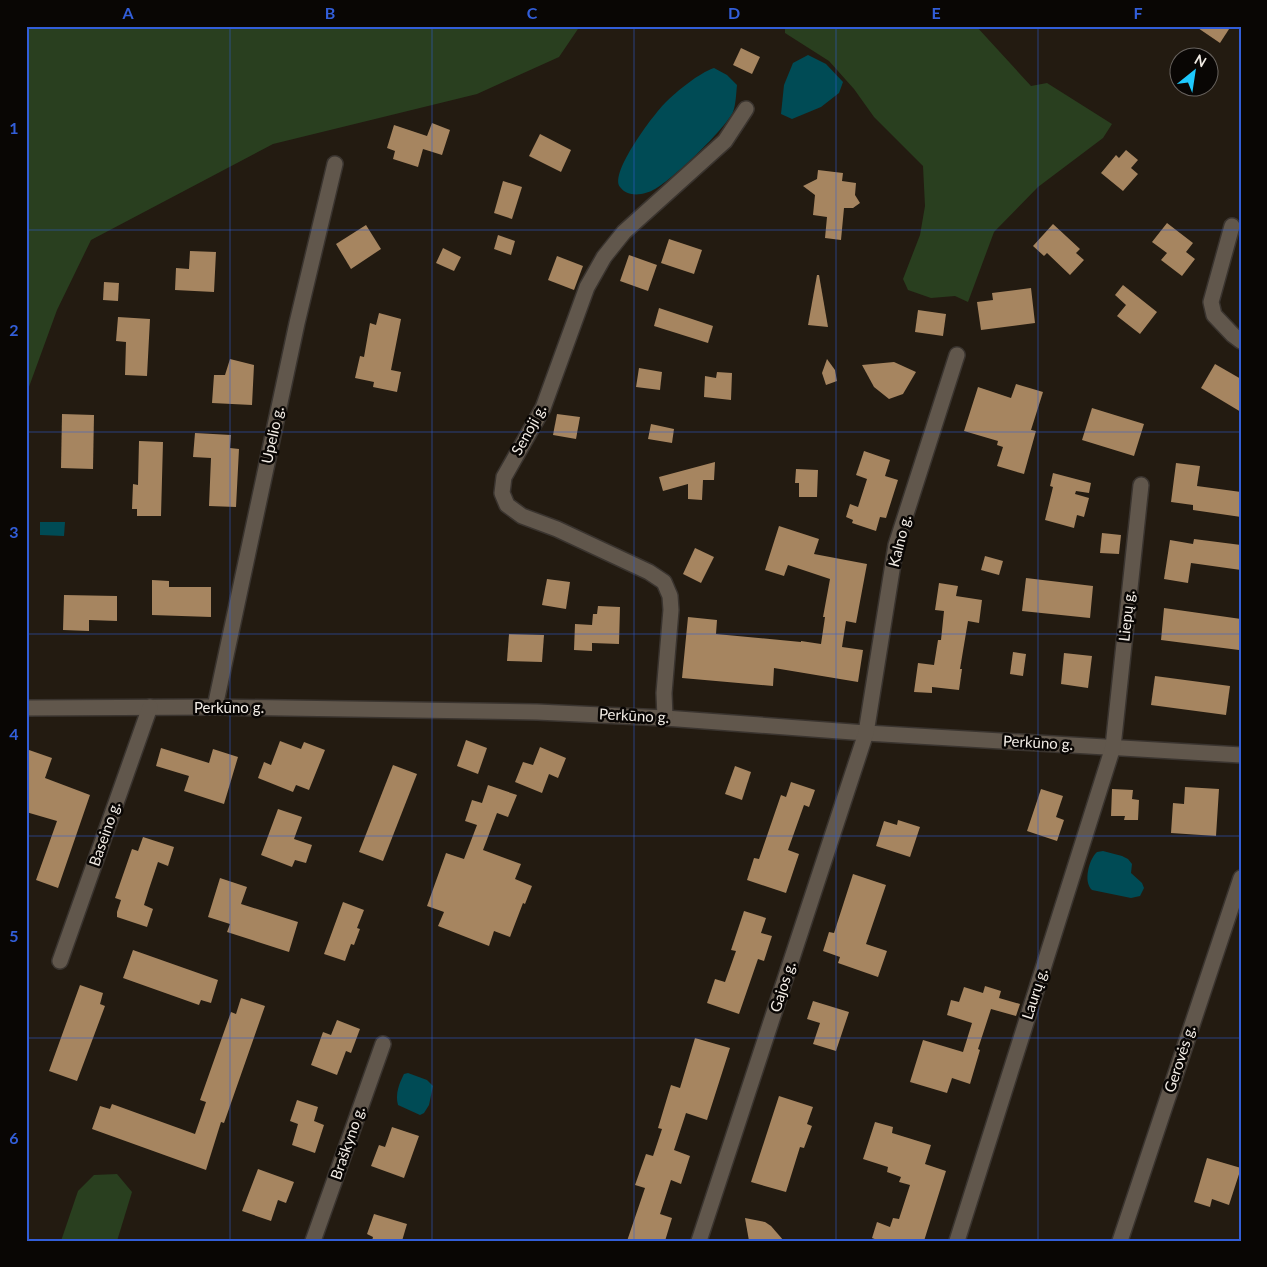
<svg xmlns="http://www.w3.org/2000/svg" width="1267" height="1267" viewBox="0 0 1267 1267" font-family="Lato,sans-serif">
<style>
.green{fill:#293f1f}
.water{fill:#004b55}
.building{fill:#a68560}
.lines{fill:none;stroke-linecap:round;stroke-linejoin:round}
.minor-casing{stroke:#3a342f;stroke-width:18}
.minor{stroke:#61574c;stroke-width:15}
.grid{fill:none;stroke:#325ed9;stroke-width:1;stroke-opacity:0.55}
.labels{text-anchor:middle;stroke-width:5;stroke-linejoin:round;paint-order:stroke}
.street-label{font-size:15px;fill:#f3ede6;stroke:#090604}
.neatline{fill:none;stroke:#325ed9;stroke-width:2}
.grid-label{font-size:16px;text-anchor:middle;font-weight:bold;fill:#325ed9}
</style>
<rect width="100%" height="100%" fill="#231b11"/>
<g class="green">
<path d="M26,26H580L559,57L477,94L273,144L91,240L57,310L26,395Z"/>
<path d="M785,26H976L1031,86L1047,83L1112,124L1103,138L1038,187L994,232L968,302L955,296L931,298L908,290L903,279L920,235L925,206L923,166L874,117L854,89L829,61L785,33Z"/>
<path d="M117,1174L132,1192L117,1241H61L78,1191L94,1175Z"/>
</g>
<g class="water">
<path d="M808,55L826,64L843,82L839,93L821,107L792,119L781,114L784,85L793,63Z"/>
<path d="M714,68L727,75L737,85C736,94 736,104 733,112C724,130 673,179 655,189C645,195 628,198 620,187C609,173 654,114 665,103C677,91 699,73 714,68Z"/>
<path d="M40,522H65L64,536L40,535Z"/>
<path d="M1103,851L1122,856L1128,859L1132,864L1131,873L1142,883L1144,888L1140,896L1131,898L1092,890C1083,882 1089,859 1097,852Z"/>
<path d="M408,1073L427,1080L433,1086L429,1105L424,1113L420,1115L398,1105C395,1094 399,1084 404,1074Z"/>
</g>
<g class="building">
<path d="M1195,26H1231L1220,43Z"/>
<path d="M741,48L760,57L752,74L733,65Z"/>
<path d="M432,123L450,130L442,155L423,149L418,167L393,159L395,151L387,148L394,125L427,136Z"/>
<path d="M540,134L571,150L561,172L529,156Z"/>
<path d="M1126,150L1138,160L1131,168L1138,174L1123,191L1101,173L1116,155L1119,158Z"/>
<path d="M818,170L843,173L842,181L856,183L855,195L860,203L853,208H844L841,240L825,238L827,217L813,215L815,195L803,186L817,179Z"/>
<path d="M503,181L522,187L512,219L494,213Z"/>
<path d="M1167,223L1193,243L1186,252L1195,259L1182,276L1161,260L1167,253L1152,242Z"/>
<path d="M1053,224L1080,249L1076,253L1084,260L1070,275L1047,253L1044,256L1033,246Z"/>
<path d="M366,225L381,249L351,269L336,244Z"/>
<path d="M498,235L515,241L511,255L494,249Z"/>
<path d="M669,239L702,250L694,274L661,263Z"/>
<path d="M443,248L461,257L454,271L436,263Z"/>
<path d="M190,251L216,252L214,292L175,290L176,268L189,269Z"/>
<path d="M629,255L657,265L648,291L620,281Z"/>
<path d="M557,256L583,266L574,290L548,280Z"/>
<path d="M817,275H819L828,327L808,325Z"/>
<path d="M104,282L119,283L118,301L103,300Z"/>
<path d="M1123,285L1157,312L1140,334L1117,316L1126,305L1115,295Z"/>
<path d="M1031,288L1035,323L981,330L977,302L993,300L992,293Z"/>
<path d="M659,308L713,326L708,343L654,326Z"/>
<path d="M918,310L946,314L943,336L915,332Z"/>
<path d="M379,313L401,319L391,370L401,372L397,392L373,387L374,382L355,378L360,356L364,357L370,323L376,325Z"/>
<path d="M118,317L150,319L147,376L125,375L126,342L116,341Z"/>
<path d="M230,359L254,365L252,405L212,403L214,375H225Z"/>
<path d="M827,359L835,370L837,381L826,385L822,373Z"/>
<path d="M894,362L916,372L903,394L889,399L874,387L862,365Z"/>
<path d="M1215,364L1241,379V412L1201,388Z"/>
<path d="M639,368L662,372L660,390L636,387Z"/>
<path d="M717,372L732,373L731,400L704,397L705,376L716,378Z"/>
<path d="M1016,384L1043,392L1031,430L1036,431L1024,474L997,466L1003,447L997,445L998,441L964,431L978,387L1011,398Z"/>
<path d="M1092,408L1144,424L1134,456L1082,440Z"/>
<path d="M62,414L94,415L93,469L61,468Z"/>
<path d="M557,414L580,417L576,439L553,435Z"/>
<path d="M651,424L674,429L672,443L648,439Z"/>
<path d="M195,433L231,435L230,448L239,449L236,507L209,506L211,458L193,457Z"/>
<path d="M139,441L163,442L161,516H137V509H132L133,484L138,485Z"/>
<path d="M864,451L890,460L885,476L898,480L886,518L880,517L876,531L852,523L853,520L846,517L850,504L858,507L867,479L856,475Z"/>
<path d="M715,462L714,480H703L702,500L688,499V484L663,491L659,477Z"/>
<path d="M1176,463L1200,466L1197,486L1241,492V517L1193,510V505L1171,502Z"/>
<path d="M796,469L818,470L817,497H799V483H795Z"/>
<path d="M1053,473L1091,483L1089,493L1076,491L1075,494L1089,498L1084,517L1077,515L1074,528L1045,520L1053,487L1050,486Z"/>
<path d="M779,526L819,539L814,554L867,564L856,623L846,621L842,647L863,650L858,682L774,668L773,686L682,678L688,617L717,620L716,634L801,642V641L821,644L825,617H823L830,579L788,565L784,576L765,570Z"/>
<path d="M1102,533L1121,535L1119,554L1100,553Z"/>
<path d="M1194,539L1241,545V570L1191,563L1188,583L1164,579L1170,540L1193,544Z"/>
<path d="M695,548L714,557L701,583L683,574Z"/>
<path d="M985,556L1003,561L999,575L981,570Z"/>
<path d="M1026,578L1093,586L1090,618L1022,611Z"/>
<path d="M547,579L570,582L566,609L542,605Z"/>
<path d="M152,580L169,581V587H211V617L152,615Z"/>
<path d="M939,583L958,586L956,596L982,600L979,623L968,621L960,669H962L959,690L932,687V693L914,692L918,663L934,665L938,640H941L944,611L935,610Z"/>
<path d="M64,595L117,596V621L89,620V631L63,630Z"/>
<path d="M598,606L620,607L619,644L592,643V651L574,650L575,624L592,625L593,614H597Z"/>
<path d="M1164,608L1241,619L1239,650L1161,640Z"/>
<path d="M509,634L544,635L542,662L507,661Z"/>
<path d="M1013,652L1026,654L1023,676L1010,674Z"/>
<path d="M1064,653L1092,656L1088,688L1061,684Z"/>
<path d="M1155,676L1230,686L1226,715L1151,705Z"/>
<path d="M466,740L487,748L478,774L457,766Z"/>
<path d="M280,741L301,749L304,742L325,750L309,790L296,785L293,792L258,778L264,762L271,765Z"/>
<path d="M540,747L566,758L558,778L549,774L542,793L515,782L523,762L533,765Z"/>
<path d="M161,748L209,763L213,749L238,757L224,804L184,791L189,776L156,766Z"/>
<path d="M29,750L52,758L45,778L90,795L58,888L36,880L57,821L26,812V758Z"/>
<path d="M393,765L417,774L383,861L359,852Z"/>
<path d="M735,766L751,772L742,800L725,794Z"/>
<path d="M791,782L815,790L809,807L804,805L788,850L799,854L786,893L747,880L754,858L759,859L781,795L786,797Z"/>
<path d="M488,785L517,795L508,817L497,813L483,850L521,864L515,879L532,886L525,904L523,903L510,937L494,931L489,946L438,926L444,912L427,906L446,853L464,859L477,825L465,821L472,800L482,803Z"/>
<path d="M1185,787L1219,789L1216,836L1171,833L1173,803L1184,804Z"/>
<path d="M1041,789L1063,796L1056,817L1064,820L1057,841L1027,831Z"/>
<path d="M1112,789L1133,790L1132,799L1139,800L1138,820H1124L1125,816H1111Z"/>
<path d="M278,809L302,817L294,839L312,845L306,863L295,860L292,867L261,855Z"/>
<path d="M898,820L920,827L910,857L876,846L884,821L897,825Z"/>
<path d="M143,837L174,847L168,866L158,862L149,889L144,905L153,909L147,927L117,917V912L121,900L115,898L132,849L138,851Z"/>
<path d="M853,874L886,885L866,944L887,951L878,977L838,963L840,957L823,951L829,932L834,933Z"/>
<path d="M220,878L247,887L241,904L298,922L289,952L227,932L230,924L208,917Z"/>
<path d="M343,902L364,910L357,928L360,929L354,945L351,944L345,961L324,954Z"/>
<path d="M744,911L766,918L761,933L772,936L764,961L758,959L739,1014L707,1003L715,979L725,982L736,951L731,950Z"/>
<path d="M133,950L218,980L211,1003L201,1000L199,1005L123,978Z"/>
<path d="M80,985L103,993L100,1004L105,1006L77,1081L49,1071Z"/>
<path d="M985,986L1001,991L999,998L1020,1004L1016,1016L991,1009L978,1049L980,1050L970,1084L952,1078L947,1093L910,1082L923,1040L963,1052L972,1023L947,1015L951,1000L959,1002L964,987L983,993Z"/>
<path d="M241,998L265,1006L224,1123L221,1122L206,1170L92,1129L100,1106L110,1109L112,1104L195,1134L206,1102L200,1100L231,1012L236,1014Z"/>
<path d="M813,1001L849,1012L836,1051L813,1044L820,1023L807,1019Z"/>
<path d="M337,1020L360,1029L351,1053L346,1051L337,1075L311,1065L323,1032L331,1035Z"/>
<path d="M695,1038L730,1048L707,1120L686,1113L674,1150L690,1156L681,1184L671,1180L660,1214L672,1218L665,1241H627L645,1188L635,1185L646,1154L653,1156L662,1129L658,1128L671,1085L680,1088Z"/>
<path d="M779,1096L813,1107L807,1124L812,1126L804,1148L800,1147L786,1192L751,1182Z"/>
<path d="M297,1100L318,1107L314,1121L324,1125L315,1153L292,1145L298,1124L290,1121Z"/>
<path d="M875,1122L893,1127L892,1133L931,1145L925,1164L946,1171L924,1241H880L872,1238L877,1222L890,1227L893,1218L899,1219L910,1185L899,1182L901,1177L887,1172L888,1167L863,1159Z"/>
<path d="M392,1127L419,1136L404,1178L371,1166L379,1145L385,1147Z"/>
<path d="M1207,1158L1241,1168L1229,1205L1212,1199L1210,1207L1194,1202Z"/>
<path d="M258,1169L294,1182L286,1203L278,1200L271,1221L242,1211Z"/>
<path d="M374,1214L407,1224L402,1241H372L373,1237L367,1234Z"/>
<path d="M745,1218L765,1222L771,1226L784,1241H749Z"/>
</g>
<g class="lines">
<g class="minor-casing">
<g id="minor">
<path d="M1232,226L1211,302L1214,315L1233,335L1241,341"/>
<path d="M215,707L297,323L335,164"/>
<path d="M26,708L215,707L537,712L665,718L866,733L1241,755"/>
<path d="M665,718L664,693L671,610L670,596L664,582L649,572L557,529L522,516L507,505L502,493L504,477L543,408L587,287L604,257L624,232L725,141L746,109"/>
<path d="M60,961L150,707"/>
<path d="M313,1241L383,1044"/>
<path d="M699,1241L866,733L896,545L957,355"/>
<path d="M957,1241L1113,747L1141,485"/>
<path d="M1120,1241L1241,878"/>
</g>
</g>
<use href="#minor" class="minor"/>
</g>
<path class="grid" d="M230,26V1241M432,26V1241M634,26V1241M836,26V1241M1038,26V1241M26,230H1241M26,432H1241M26,634H1241M26,836H1241M26,1038H1241"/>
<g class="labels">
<g class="street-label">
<text transform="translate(529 430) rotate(-61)" y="5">Senoji g.</text>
<text transform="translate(273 435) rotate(-78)" y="5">Upelio g.</text>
<text transform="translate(900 541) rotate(-76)" y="5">Kalno g.</text>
<text transform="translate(1127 616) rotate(-84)" y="5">Liepų g.</text>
<text x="229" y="713">Perkūno g.</text>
<text transform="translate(634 716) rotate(3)" y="5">Perkūno g.</text>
<text transform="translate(1038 743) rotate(3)" y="5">Perkūno g.</text>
<text transform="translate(105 834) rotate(-71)" y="5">Baseino g.</text>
<text transform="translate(783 987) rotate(-72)" y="5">Gajos g.</text>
<text transform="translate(1035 994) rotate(-72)" y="5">Laurų g.</text>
<text transform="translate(1180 1059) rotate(-72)" y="5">Gerovės g.</text>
<text transform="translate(348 1143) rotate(-71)" y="5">Braškyno g.</text>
</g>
</g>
<rect width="1267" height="1267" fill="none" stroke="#090604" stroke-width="55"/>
<g transform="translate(1194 72) rotate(30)"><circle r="24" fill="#090604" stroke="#67625e"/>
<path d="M0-4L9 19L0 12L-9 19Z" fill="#1ec9fd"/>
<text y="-8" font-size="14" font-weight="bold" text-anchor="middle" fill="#f3ede6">N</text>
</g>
<rect x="28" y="28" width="1212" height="1212" class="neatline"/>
<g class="grid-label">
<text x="128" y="19">A</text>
<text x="330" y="19">B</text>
<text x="532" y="19">C</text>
<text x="734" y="19">D</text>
<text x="936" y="19">E</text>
<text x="1138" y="19">F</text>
<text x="14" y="134">1</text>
<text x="14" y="336">2</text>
<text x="14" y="538">3</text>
<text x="14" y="740">4</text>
<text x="14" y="942">5</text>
<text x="14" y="1144">6</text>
</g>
</svg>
